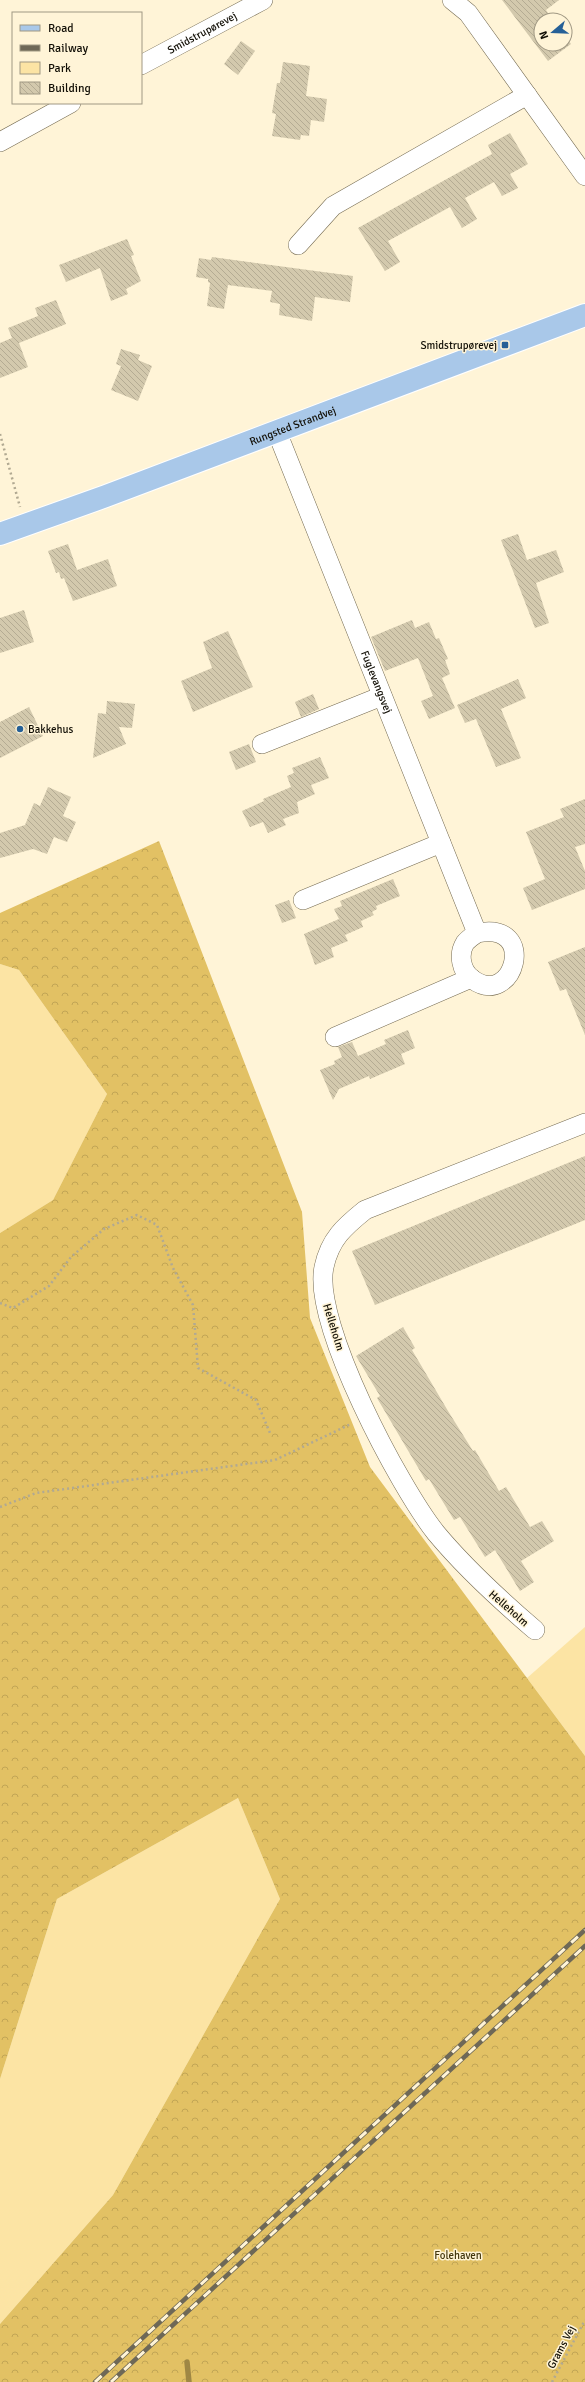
<svg xmlns="http://www.w3.org/2000/svg" width="585" height="2382" viewBox="0 0 585 2382" font-family="Signika,sans-serif">
<style>
.green{fill:#fce4a4}
.forest{fill:url(#forest-crowns)}
.lines{fill:none;stroke-linecap:round;stroke-linejoin:round}
.stream{stroke:#9f8744;stroke-width:5.5}
.building{fill:url(#building-back-hatch)}
.minor-casing{stroke:#756b52;stroke-width:20}
.major-casing{stroke:#fff;stroke-width:24}
.path{stroke:#b1a992;stroke-width:2.5;stroke-dasharray:2 3;stroke-linecap:butt}
.minor{stroke:#fff;stroke-width:19}
.major{stroke:#a9c8e9;stroke-width:22}
.rail-casing{stroke:#6e6857;stroke-width:4.5}
.rail{stroke:#fff4d7;stroke-width:3;stroke-dasharray:9;stroke-linecap:butt}
.poi-dot{fill:#266097;stroke:#fff4d7;stroke-width:1.5}
.labels{text-anchor:middle;stroke-width:3;stroke-linejoin:round;paint-order:stroke}
.street-label{font-size:11px;fill:#120f06;stroke:#fff4d7}
.poi-label{font-size:11px;fill:#120f06;stroke:#fff4d7;text-anchor:end}
.park-label{font-size:11px;fill:#43360d;stroke:#fff4d7}
</style>
<defs>
<pattern id="forest-crowns" width="20" height="18" patternUnits="userSpaceOnUse"><rect width="20" height="18" fill="#e2c164"/><path d="M2 6a3 3 0 1 1 6 0M12 15a3 3 0 1 1 6 0" fill="none" stroke="#c1a555"/></pattern>
<pattern id="building-back-hatch" width="6" height="6" patternUnits="userSpaceOnUse"><rect width="6" height="6" fill="#d3c9ad"/><path d="M-1 5l2 2M0 0l6 6M5-1l2 2" fill="none" stroke="#b4ab93"/></pattern>
</defs>
<rect width="100%" height="100%" fill="#fff4d7"/>
<g class="green">
<path d="M0,964L19,970L107,1094L53,1200L0,1233Z"/>
<path d="M585,1627V1756L527,1678Z"/>
<path d="M238,1798L280,1899L113,2195L0,2324V2079L57,1899Z"/>
</g>
<path class="forest" d="M159,841L302,1212L310,1318L370,1467L585,1756V2382H0V2324L113,2195L280,1899L238,1798L57,1899L0,2079V1233L53,1200L107,1094L19,970L0,964V913Z"/>
<g class="lines">
<path class="stream" d="M187,2362L189,2382"/>
</g>
<g class="building">
<path d="M502,0H559L546,10L553,20H541V44H565V36L571,44L548,61Z"/>
<path d="M241,41L255,51L238,75L224,64Z"/>
<path d="M283,62L310,66L306,96L327,99L324,122L311,120L309,136L301,135L300,140L272,136L276,114L272,113L277,83H280Z"/>
<path d="M510,133L528,164L510,174L518,188L502,196L494,182L465,198L477,219L462,228L450,207L388,241L400,262L385,271L358,228L492,154L488,145Z"/>
<path d="M127,239L134,255L131,256L141,281L126,289L128,294L111,301L100,268L66,282L59,265Z"/>
<path d="M212,257L353,276L350,302L315,297L312,321L279,315L280,304L270,302L272,291L228,285L224,309L207,306L210,283L208,282V279L196,277L199,258L211,260Z"/>
<path d="M56,300L66,324L19,343L28,367L0,378V343L12,338L8,328L38,316L35,308Z"/>
<path d="M121,349L140,355L138,360L152,366L138,401L111,390L121,366L116,364Z"/>
<path d="M518,534L527,560L556,550L564,572L536,583L549,623L535,628L501,540Z"/>
<path d="M68,544L77,570L108,559L117,586L73,601L64,578L61,579L59,572L56,573L48,551Z"/>
<path d="M24,610L34,642L0,653V618Z"/>
<path d="M412,620L415,628L429,622L436,639L439,638L448,659L445,660L450,674L442,678L455,708L429,719L421,701L433,696L418,658L385,671L371,637Z"/>
<path d="M228,631L253,687L193,712L181,681L212,668L203,642Z"/>
<path d="M518,679L526,698L501,709L521,758L496,767L476,719L465,723L457,705Z"/>
<path d="M313,694L319,709L301,717L295,702Z"/>
<path d="M107,701L135,704L132,728L119,727L126,744L93,758L98,713L106,714Z"/>
<path d="M29,707L43,736L0,758V722Z"/>
<path d="M249,744L256,762L236,770L229,752Z"/>
<path d="M320,757L329,778L311,785L315,794L297,802L299,813L283,819L286,825L268,833L263,822L250,827L242,811L264,801L263,799L291,787L287,776L294,773L292,768Z"/>
<path d="M48,787L71,797L63,816L76,822L67,842L54,837L47,854L33,849L0,858V833L25,825L34,803L40,806Z"/>
<path d="M585,799V844L575,847L585,871V889L532,910L523,888L545,879L526,832L564,817L560,809Z"/>
<path d="M393,879L400,896L376,906L377,909L372,912L374,915L361,921L363,927L345,935L348,941L331,948L334,957L315,965L304,934L339,919L334,909L342,906L340,901Z"/>
<path d="M289,900L296,918L282,923L275,905Z"/>
<path d="M585,947V1035L566,989L560,991L548,962Z"/>
<path d="M408,1030L415,1048L401,1054L405,1064L370,1079L369,1076L339,1089L333,1100L320,1070L335,1064L334,1061L342,1057L338,1047L352,1042L358,1056L386,1044L384,1040Z"/>
<path d="M585,1156V1220L375,1305L352,1251Z"/>
<path d="M403,1327L415,1348L412,1350L448,1411L473,1451L475,1450L499,1491L506,1487L530,1527L542,1521L554,1541L521,1561L534,1582L520,1591L495,1550L485,1557L460,1517L454,1520L429,1479L426,1481L377,1398L380,1396L356,1356Z"/>
</g>
<g class="lines">
<g class="minor-casing">
<g id="minor">
<path d="M452,0L468,13L585,176"/>
<path id="s1" d="M141,65L263,0"/>
<path d="M0,142L71,103"/>
<path d="M298,245L333,206L527,95"/>
<path id="s2" d="M277,432L477,933C539,920 514,1010 472,979C461,971 458,954 465,943C468,939 473,936 477,933"/>
<path d="M262,744L382,696"/>
<path d="M303,900L441,843"/>
<path d="M335,1037L471,978"/>
<path d="M535,1630C500,1600 466,1569 436,1533C400,1488 312,1323 324,1267C330,1239 344,1227 365,1210L585,1123"/>
</g>
</g>
<g class="major-casing">
<g id="major">
<path id="s3" d="M0,534L106,496L585,315"/>
</g>
</g>
<g class="path">
<path d="M0,434L20,507"/>
<path d="M0,1303L13,1308L49,1286L71,1257L104,1229L137,1215L157,1225L173,1268L193,1305L198,1368L256,1400L270,1433"/>
<path d="M0,1507L36,1493L275,1460L351,1424"/>
<path d="M552,2382L585,2320"/>
</g>
<use href="#minor" class="minor"/>
<use href="#major" class="major"/>
<g class="rail-casing">
<g id="rail">
<path d="M95,2382L585,1930"/>
<path d="M111,2382L585,1946"/>
</g>
</g>
<use href="#rail" class="rail"/>
</g>
<g class="poi-dot">
<rect x="501" y="341" width="8" height="8" rx="2"/>
<circle cx="20" cy="729" r="4"/>
</g>
<g class="labels">
<g class="street-label">
<text dy="4" stroke="none"><textPath href="#s1" startOffset="69">Smidstrupørevej</textPath></text>
<text dy="4" stroke="none"><textPath href="#s3" startOffset="312">Rungsted Strandvej</textPath></text>
<text dy="4" stroke="none"><textPath href="#s2" startOffset="269">Fuglevangsvej</textPath></text>
<text transform="translate(334 1327) rotate(73)" y="4">Helleholm</text>
<text transform="translate(509 1608) rotate(41)" y="4">Helleholm</text>
<text transform="translate(561 2347) rotate(-62)" y="4">Grams Vej</text>
</g>
<g class="poi-label">
<text x="497" y="349">Smidstrupørevej</text>
<text x="28" y="733" text-anchor="start">Bakkehus</text>
</g>
<g class="park-label">
<text x="458" y="2259">Folehaven</text>
</g>
</g>
<rect x="12" y="12" width="130" height="92" fill="#fff4d7" stroke="#a09883"/>
<rect x="20" y="25" width="20" height="6" fill="#a9c8e9" stroke="#a09883"/>
<text x="48" y="32" font-size="12" fill="#120f06">Road</text>
<rect x="20" y="45" width="20" height="6" fill="#6e6857" stroke="#a09883"/>
<text x="48" y="52" font-size="12" fill="#120f06">Railway</text>
<rect x="20" y="62" width="20" height="12" fill="#fce4a4" stroke="#a09883"/>
<text x="48" y="72" font-size="12" fill="#120f06">Park</text>
<rect x="20" y="82" width="20" height="12" fill="url(#building-back-hatch)" stroke="#a09883"/>
<text x="48" y="92" font-size="12" fill="#120f06">Building</text>
<g transform="translate(553 32) rotate(251)"><circle r="19" fill="#fff4d7" stroke="#a09883"/>
<path d="M0-3L7 15L0 10L-7 15Z" fill="#266097"/>
<text y="-6" font-size="11" font-weight="bold" text-anchor="middle" fill="#120f06">N</text>
</g>
</svg>
